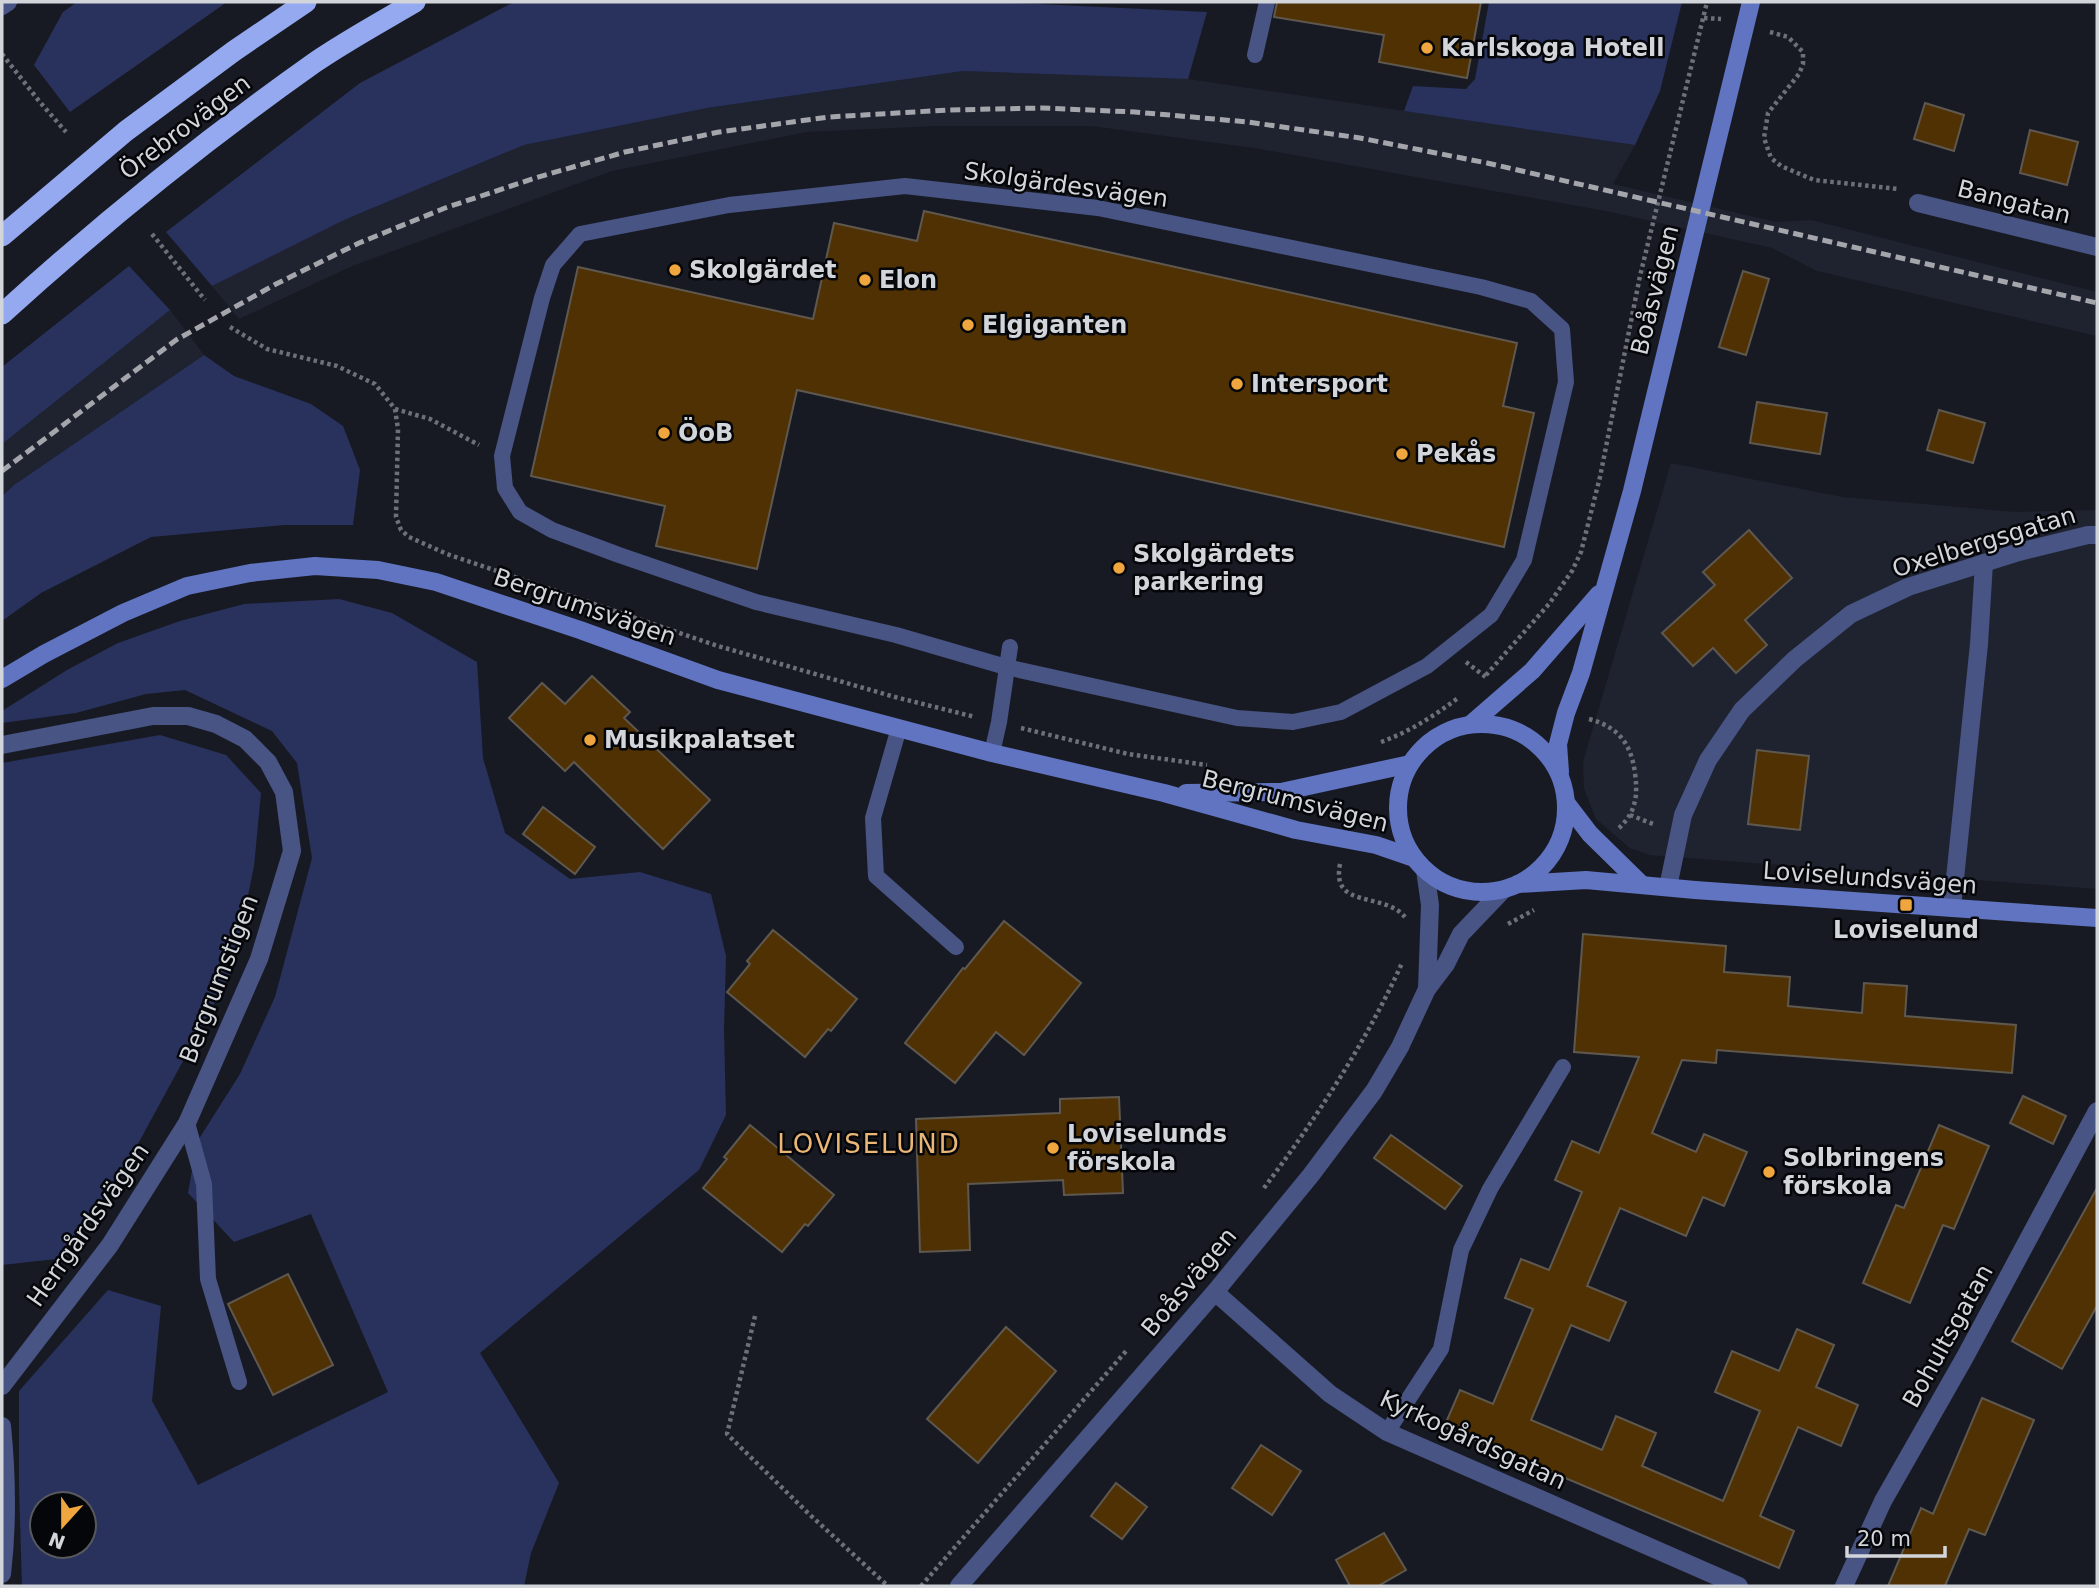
<svg xmlns="http://www.w3.org/2000/svg" width="2099" height="1588" viewBox="0 0 2099 1588" font-family="'DejaVu Sans',sans-serif">
<style>
.built{fill:#1f2330}
.green{fill:#28325d;fill-rule:evenodd}
.building{fill:#4f3104;stroke:#5f584f;stroke-width:2}
.lines{fill:none;stroke-linecap:round;stroke-linejoin:round}
.path{stroke:#6d7077;stroke-width:4.5;stroke-dasharray:3.5 3.5;stroke-linecap:butt}
.lane{stroke:#475484;stroke-width:16}
.street{stroke:#475484;stroke-width:18}
.secondary{stroke:#6074c1;stroke-width:18}
.highway{stroke:#95a9f1;stroke-width:21}
.rail{stroke:#a4a6ac;stroke-width:5;stroke-dasharray:10 5;stroke-linecap:butt}
.poi-dot{fill:#f0a63e;stroke:#050609;stroke-width:2.5}
.labels{text-anchor:middle;stroke-width:5;stroke-linejoin:round;paint-order:stroke}
.poi-label{font-size:24px;font-weight:bold;fill:#d2d5da;stroke:#050609;text-anchor:start}
.street-label{font-size:24px;fill:#d2d5da;stroke:#050609}
.neighbourhood-label{font-size:26px;letter-spacing:2px;fill:#e9b677;stroke:#050609}
</style>
<rect width="100%" height="100%" fill="#181a23"/>
<g class="built">
<path d="M963,71L1188,79L1635,145L1613,184L1776,222L1811,220L2097,292V336L1817,271L1772,248L1606,211L1254,148L1092,126H934L807,132L612,171L352,266L239,319L212,286L344,220L524,145L707,108Z"/>
<path d="M170,310L204,355L14,485L2,496V444Z"/>
<path d="M1671,463L1842,497L2016,512L2097,510V889L1650,855L1630,848L1596,819L1584,788L1583,762Z"/>
</g>
<g class="green">
<path d="M77,2H227L70,112L34,65L63,12Z"/>
<path d="M514,2H993L1207,12L1188,79L963,71L707,108L524,145L344,220L212,286L166,232L360,83Z"/>
<path d="M1489,2H1682L1660,91L1635,145L1404,111L1413,86L1466,89L1475,79Z"/>
<path d="M129,266L170,310L2,444V367Z"/>
<path d="M204,355L234,376L311,404L343,426L360,470L353,525H284L151,537L41,593L2,621V496L14,485Z"/>
<path d="M339,599L392,613L477,662L483,758L505,833L570,879L640,872L711,894L726,956L724,1030L726,1115L699,1170L480,1353L559,1483L531,1553L524,1586H22L19,1486V1391L108,1290L161,1306L152,1401L198,1485L388,1392L311,1214L234,1242L188,1193L197,1142L240,1074L275,997L312,858L297,763L272,731L185,690L146,694L76,713L2,723V711L67,670L118,643L180,621L244,604ZM42,1504H84V1546H42Z"/>
<path d="M160,735L226,755L261,793L254,866L233,969L139,1142L65,1258L2,1265V763Z"/>
</g>
<g class="building">
<path d="M1277,2H1481L1467,78L1379,62L1384,35L1274,17Z"/>
<path d="M1925,103L1964,115L1954,151L1914,139Z"/>
<path d="M2030,130L2078,142L2067,185L2020,173Z"/>
<path d="M924,211L1517,343L1503,406L1534,413L1504,547L797,390L757,569L656,546L665,506L531,476L578,267L813,319L834,223L917,241Z"/>
<path d="M1743,271L1769,279L1746,355L1719,347Z"/>
<path d="M1757,402L1827,413L1820,454L1750,443Z"/>
<path d="M1939,410L1985,423L1973,463L1927,450Z"/>
<path d="M1749,530L1792,578L1745,620L1767,645L1736,673L1713,648L1693,666L1662,633L1715,585L1703,572Z"/>
<path d="M592,676L630,712L624,718L710,800L663,849L574,762L565,771L509,718L542,683L565,704Z"/>
<path d="M1757,750L1809,756L1800,830L1748,824Z"/>
<path d="M543,807L595,847L575,874L523,834Z"/>
<path d="M1004,921L1081,983L1024,1055L996,1032L955,1083L905,1043L963,968L965,969Z"/>
<path d="M773,930L857,999L831,1031L828,1029L805,1057L727,992L750,964L747,961Z"/>
<path d="M1583,934L1726,946L1724,972L1790,977L1788,1006L1862,1013L1864,983L1907,986L1905,1016L2016,1025L2012,1073L1717,1050L1716,1063L1682,1060L1652,1133L1696,1152L1704,1134L1747,1152L1724,1206L1703,1197L1686,1236L1620,1208L1587,1286L1626,1302L1609,1341L1571,1325L1531,1420L1602,1450L1616,1416L1656,1433L1642,1466L1723,1501L1760,1411L1715,1392L1732,1351L1779,1371L1797,1329L1834,1345L1816,1387L1858,1405L1841,1446L1798,1427L1760,1516L1794,1531L1779,1568L1444,1427L1460,1390L1493,1404L1533,1309L1505,1298L1521,1259L1549,1270L1582,1192L1555,1180L1572,1141L1599,1153L1639,1057L1574,1052Z"/>
<path d="M2023,1096L2066,1116L2053,1144L2010,1123Z"/>
<path d="M1119,1097L1123,1193L1064,1195L1063,1180L968,1184L970,1250L920,1252L916,1119L1060,1113V1099Z"/>
<path d="M750,1125L834,1195L808,1226L805,1224L782,1252L703,1188L727,1159L724,1157Z"/>
<path d="M1939,1125L1989,1146L1954,1229L1943,1225L1910,1303L1863,1283L1896,1205L1904,1208Z"/>
<path d="M1391,1135L1462,1186L1445,1209L1374,1158Z"/>
<path d="M2097,1188V1306L2062,1369L2012,1341Z"/>
<path d="M288,1274L333,1365L273,1395L228,1304Z"/>
<path d="M1006,1327L1056,1371L978,1463L927,1419Z"/>
<path d="M1982,1398L2034,1420L1985,1535L1969,1529L1945,1586H1888L1921,1508L1933,1514Z"/>
<path d="M1261,1445L1301,1471L1272,1515L1232,1488Z"/>
<path d="M1116,1483L1147,1507L1122,1539L1091,1516Z"/>
<path d="M1384,1533L1406,1570L1378,1586H1350L1336,1560Z"/>
</g>
<g class="lines">
<g class="path">
<path d="M1704,18L1721,19"/>
<path d="M1770,32L1788,37L1803,52V64L1799,74L1768,113L1764,138L1771,158L1781,166L1814,180L1898,189"/>
<path d="M2,54L39,101L66,132"/>
<path d="M152,234L205,300"/>
<path d="M230,327L267,349L337,366L375,384L395,409L398,429L396,517L401,530L409,537L447,554L718,646L895,697L975,717"/>
<path d="M395,409L430,419L479,445"/>
<path d="M1466,662L1487,678"/>
<path d="M1486,675L1549,604L1572,571L1581,552L1600,477L1640,276L1707,2"/>
<path d="M1589,719C1619,727 1631,744 1635,773C1638,796 1636,812 1619,828"/>
<path d="M1021,728L1128,754L1207,765"/>
<path d="M1381,742C1409,732 1434,716 1458,698"/>
<path d="M1630,815L1656,825"/>
<path d="M1340,864C1331,910 1383,891 1405,917"/>
<path d="M1508,924L1534,910"/>
<path d="M1264,1188C1315,1120 1367,1041 1402,963"/>
<path d="M755,1316L727,1434L809,1514L888,1586"/>
<path d="M921,1586L1127,1350"/>
</g>
<g class="lane">
<path d="M1255,55L1267,2"/>
<path d="M905,186L1098,208L1481,287L1531,301L1562,329L1566,382L1524,560L1491,615L1427,666L1341,712L1293,722L1237,718L1006,667L896,635L756,602L619,555L552,530L520,512L505,488L502,456L542,298L553,265L580,234L729,205Z"/>
<path d="M899,728L873,818L876,876L956,947"/>
<path d="M992,753L999,722L1010,647"/>
<path d="M187,1123L204,1184L208,1279L239,1382"/>
<path d="M1387,1432L1441,1349L1461,1250L1490,1189L1563,1067"/>
</g>
<g class="street">
<path d="M2,6L8,2"/>
<path d="M1918,203L2097,247"/>
<path d="M2,745L153,716H188L216,724L245,739L268,762L284,792L292,851L259,959L187,1123L110,1245L2,1386"/>
<path d="M1425,870L1430,905L1427,989"/>
<path d="M1668,887L1683,815L1708,760L1742,710L1795,659L1851,614L1908,587L2019,552L2088,535H2097"/>
<path d="M1952,908L1979,644L1984,563"/>
<path d="M1215,1292L1330,1394L1387,1432L1739,1586"/>
<path d="M2,1426C7,1476 8,1523 2,1574"/>
<path d="M959,1586L1215,1292L1311,1175L1374,1091L1400,1047L1427,989L1446,964L1461,934L1503,890"/>
<path d="M1844,1586L1883,1501L1965,1357L2097,1111"/>
</g>
<g class="secondary">
<path d="M2,679L44,654L123,613L187,586L250,573L315,566L378,570L436,582L580,630L718,680L992,753L1164,793L1296,830L1376,845L1414,858"/>
<circle cx="1482" cy="808" r="84"/>
<path d="M1471,724L1532,671L1599,594"/>
<path d="M1560,772L1558,744L1566,713L1581,673L1632,491L1751,2"/>
<path d="M1186,793L1281,792L1410,764"/>
<path d="M1567,804L1590,834L1641,884"/>
<path d="M1518,884L1586,880L1695,890L2097,918"/>
</g>
<g class="highway">
<path d="M2,236L126,131L234,51L306,2"/>
<path d="M2,314C101,224 205,140 314,63C346,41 381,22 415,2"/>
</g>
<path class="rail" d="M2,471L176,340L276,284L359,243L445,208L535,178L625,152L719,132L829,117L948,110L1042,108L1135,112L1248,122L1360,138L1487,163L2097,303"/>
</g>
<g class="poi-dot">
<circle cx="1427" cy="48" r="7"/>
<circle cx="675" cy="270" r="7"/>
<circle cx="865" cy="280" r="7"/>
<circle cx="968" cy="325" r="7"/>
<circle cx="1237" cy="384" r="7"/>
<circle cx="664" cy="433" r="7"/>
<circle cx="1402" cy="454" r="7"/>
<circle cx="1119" cy="568" r="7"/>
<circle cx="590" cy="740" r="7"/>
<rect x="1899" y="898" width="14" height="14" rx="3.5"/>
<circle cx="1053" cy="1148" r="7"/>
<circle cx="1769" cy="1172" r="7"/>
</g>
<g class="labels">
<g class="poi-label">
<text x="1441" y="56">Karlskoga Hotell</text>
<text x="689" y="278">Skolgärdet</text>
<text x="879" y="288">Elon</text>
<text x="982" y="333">Elgiganten</text>
<text x="1251" y="392">Intersport</text>
<text x="678" y="441">ÖoB</text>
<text x="1416" y="462">Pekås</text>
<text x="1133" y="562">Skolgärdets<tspan x="1133" dy="28">parkering</tspan></text>
<text x="604" y="748">Musikpalatset</text>
<text x="1906" y="938" text-anchor="middle">Loviselund</text>
<text x="1067" y="1142">Loviselunds<tspan x="1067" dy="28">förskola</tspan></text>
<text x="1783" y="1166">Solbringens<tspan x="1783" dy="28">förskola</tspan></text>
</g>
<g class="street-label">
<text transform="translate(185 127) rotate(-37)" y="8">Örebrovägen</text>
<text transform="translate(1066 185) rotate(8)" y="8">Skolgärdesvägen</text>
<text transform="translate(2014 202) rotate(14)" y="8">Bangatan</text>
<text transform="translate(1655 290) rotate(-76)" y="8">Boåsvägen</text>
<text transform="translate(1984 542) rotate(-17)" y="8">Oxelbergsgatan</text>
<text transform="translate(585 607) rotate(19)" y="8">Bergrumsvägen</text>
<text transform="translate(1295 801) rotate(14)" y="8">Bergrumsvägen</text>
<text transform="translate(1870 878) rotate(4)" y="8">Loviselundsvägen</text>
<text transform="translate(219 979) rotate(-69)" y="8">Bergrumstigen</text>
<text transform="translate(88 1225) rotate(-55)" y="8">Herrgårdsvägen</text>
<text transform="translate(1189 1282) rotate(-50)" y="8">Boåsvägen</text>
<text transform="translate(1948 1336) rotate(-61)" y="8">Bohultsgatan</text>
<text transform="translate(1473 1440) rotate(25)" y="8">Kyrkogårdsgatan</text>
</g>
<g class="neighbourhood-label">
<text x="869" y="1153">LOVISELUND</text>
</g>
</g>
<rect width="2099" height="1588" fill="none" stroke="#d2d5da" stroke-width="7"/>
<g transform="translate(63 1525) rotate(201)"><circle r="33" fill="#050609" stroke="#57595d" stroke-width="2"/>
<path d="M0-5L12 26L0 18L-12 26Z" fill="#f0a63e"/>
<text y="-10" font-size="19" font-weight="bold" text-anchor="middle" fill="#d2d5da">N</text>
</g>
<path d="M1847 1546v10h98v-10" fill="none" stroke="#d2d5da" stroke-width="3.5"/>
<text x="1857" y="1546" font-size="21" fill="#d2d5da" stroke="#050609" stroke-width="5" paint-order="stroke">20 m</text>
</svg>
